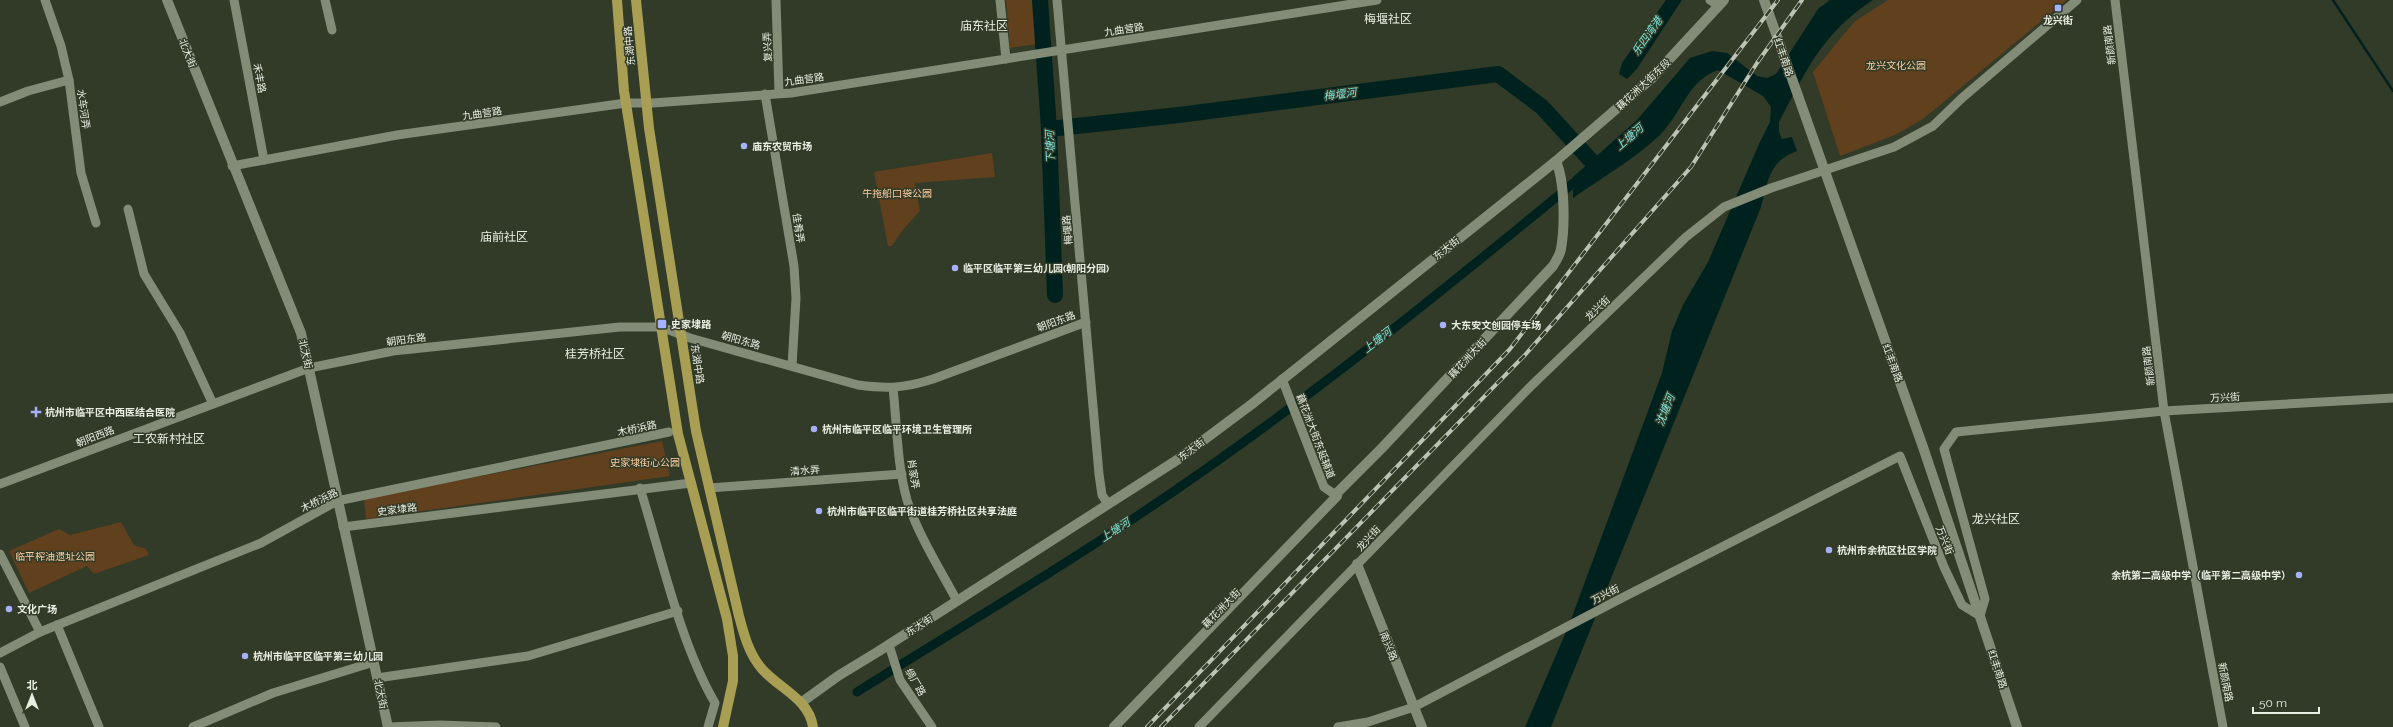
<svg xmlns="http://www.w3.org/2000/svg" width="2393" height="727" viewBox="0 0 2393 727" font-family="Raleway,'Noto Sans SC',sans-serif">
<style>
.green{fill:#60401d}
.water{fill:#00221f}
.lines{fill:none;stroke-linecap:round;stroke-linejoin:round}
.stream{stroke:#00221f;stroke-width:2.5}
.canal{stroke:#00221f;stroke-width:9}
.river{stroke:#00221f;stroke-width:16}
.street{stroke:#828c77;stroke-width:9}
.secondary{stroke:#828c77;stroke-width:10}
.primary{stroke:#a89f55;stroke-width:10}
.rail-casing{stroke:#bcc2b5;stroke-width:4}
.rail{stroke:#323a28;stroke-width:2.5;stroke-dasharray:8;stroke-linecap:butt}
.poi-dot{fill:#a6b1fc;stroke:#323a28;stroke-width:1.5}
.labels{text-anchor:middle;stroke-width:3;stroke-linejoin:round;paint-order:stroke}
.poi-label{font-size:10px;font-weight:bold;fill:#e9eee3;stroke:#323a28;text-anchor:start}
.street-label{font-size:10px;fill:#e9eee3;stroke:#323a28}
.park-label{font-size:10px;fill:#fed0a1;stroke:#323a28}
.water-label{font-size:11px;font-style:italic;fill:#7de7dc;stroke:#323a28}
.quarter-label{font-size:12px;fill:#e9eee3;stroke:#323a28}
</style>
<rect width="100%" height="100%" fill="#323a28"/>
<g class="green">
<path d="M1006,0H1032L1037,44L1010,48Z"/>
<path d="M1888,0H2067L1923,119L1895,135L1840,156L1813,72L1854,22Z"/>
<path d="M992,153L995,177L915,183L920,211L901,232L892,246H888L874,172Z"/>
<path d="M662,441L670,476L366,519L364,499Z"/>
<path d="M121,522L134,545L146,549L149,555L94,574L87,566L29,593L9,551L59,529L70,535Z"/>
</g>
<g class="water">
<path d="M1666,0H1682L1636,70L1627,79L1619,74L1622,63Z"/>
<path d="M1830,0H1873C1822,33 1806,71 1779,122V132L1782,139L1792,137L1797,151C1769,161 1768,181 1761,207L1551,727H1525L1569,625L1662,373L1672,331L1683,305L1708,262L1759,144L1770,122L1771,107L1763,96L1718,70C1687,81 1682,113 1660,135C1634,159 1602,178 1573,198V177L1637,120L1690,58L1712,51L1727,53L1757,76L1767,78L1776,74L1818,9Z"/>
</g>
<g class="lines">
<path class="stream" d="M2333,0L2393,91"/>
<path class="canal" d="M857,692C944,637 1033,585 1119,528C1281,422 1433,299 1582,176"/>
<g class="river">
<path d="M1040,0L1049,129L1055,295"/>
<path d="M1049,129L1179,115L1498,74L1542,107L1595,165"/>
</g>
<g class="street">
<path d="M45,0L61,46L69,80L81,173L96,223"/>
<path d="M234,0L264,160"/>
<path d="M325,0L332,30"/>
<path d="M776,0L779,93"/>
<path d="M1000,0L1006,59"/>
<path d="M1057,0L1099,474L1102,495L1108,504"/>
<path d="M1710,0L1719,6"/>
<path d="M2115,0L2164,411L2223,727"/>
<path d="M765,94L794,266L796,298L792,366"/>
<path d="M0,102L28,91L69,80"/>
<path d="M232,166L397,135L626,103H653L791,93L1377,0"/>
<path d="M128,209L144,274L180,333L213,404"/>
<path d="M1282,379L1324,487L1337,496"/>
<path d="M893,388C897,425 897,465 907,500C918,535 940,569 957,601"/>
<path d="M0,484L309,368L393,351L620,327H661L690,338L858,385C888,389 905,388 933,379L1086,322"/>
<path d="M640,488C661,555 680,643 715,703L708,727"/>
<path d="M709,488L902,474"/>
<path d="M343,527L691,483"/>
<path d="M0,554L40,632"/>
<path d="M57,625L99,727"/>
<path d="M889,645L900,680L932,727"/>
<path d="M0,653L40,632L261,543L337,501L669,432"/>
<path d="M0,667L25,727"/>
<path d="M377,678L528,656L678,611"/>
<path d="M193,727L273,693L374,662"/>
<path d="M388,727L440,725L496,727"/>
<path d="M1199,727L1530,387L1686,237L1724,207L1771,188L1894,147L1933,126L1962,98L2077,0"/>
<path d="M1338,727L1368,722L1414,707L1614,602L1900,456L1944,567L1962,605L1980,616L1985,599L1944,449L1956,432L2164,411L2393,398"/>
</g>
<g class="secondary">
<path d="M167,0L301,333L388,727"/>
<path d="M1764,0L1923,447L2017,727"/>
<path d="M1357,564L1422,727"/>
<path d="M802,702L838,676L879,651L1177,460L1252,404L1556,161L1651,79L1724,0"/>
<path d="M1114,727L1337,496L1338,492L1382,448L1553,266C1556,261 1560,255 1561,249C1565,226 1565,182 1556,161"/>
</g>
<g class="primary">
<path d="M617,0L624,91L678,434L727,619L733,656V681L723,727"/>
<path d="M636,0L649,128L696,431L739,616C744,635 749,654 762,669C780,689 809,699 813,727"/>
</g>
<g class="rail-casing">
<g id="rail">
<path d="M1147,727L1510,349L1778,0"/>
<path d="M1161,727L1525,355L1691,167L1757,63L1802,0"/>
</g>
</g>
<use href="#rail" class="rail"/>
</g>
<g class="poi-dot">
<rect x="2054" y="4" width="8" height="8" rx="2"/>
<circle cx="744" cy="146" r="4"/>
<circle cx="955" cy="268" r="4"/>
<rect x="657" y="319" width="10" height="10" rx="2"/>
<circle cx="1443" cy="325" r="4"/>
<path d="M34 406h4v4h4v4h-4v4h-4v-4h-4v-4h4z"/>
<circle cx="814" cy="429" r="4"/>
<circle cx="819" cy="511" r="4"/>
<circle cx="1829" cy="550" r="4"/>
<circle cx="2299" cy="575" r="4"/>
<circle cx="9" cy="609" r="4"/>
<circle cx="245" cy="656" r="4"/>
</g>
<g class="labels">
<g class="poi-label">
<text x="2058" y="24" text-anchor="middle">龙兴街</text>
<text x="752" y="150">庙东农贸市场</text>
<text x="963" y="272">临平区临平第三幼儿园(朝阳分园)</text>
<text x="671" y="328">史家埭路</text>
<text x="1451" y="329">大东安文创园停车场</text>
<text x="45" y="416">杭州市临平区中西医结合医院</text>
<text x="822" y="433">杭州市临平区临平环境卫生管理所</text>
<text x="827" y="515">杭州市临平区临平街道桂芳桥社区共享法庭</text>
<text x="1837" y="554">杭州市余杭区社区学院</text>
<text x="2291" y="579" text-anchor="end">余杭第二高级中学（临平第二高级中学）</text>
<text x="17" y="613">文化广场</text>
<text x="253" y="660">杭州市临平区临平第三幼儿园</text>
</g>
<g class="street-label">
<text transform="translate(1124 29) rotate(-9)" y="4">九曲营路</text>
<text transform="translate(2109 45) rotate(-97)" y="4">新颜南路</text>
<text transform="translate(629 46) rotate(-95)" y="4">东湖中路</text>
<text transform="translate(767 47) rotate(-92)" y="4">复兴弄</text>
<text transform="translate(188 53) rotate(68)" y="4">北大街</text>
<text transform="translate(1784 57) rotate(71)" y="4">红丰南路</text>
<text transform="translate(260 78) rotate(79)" y="4">禾丰路</text>
<text transform="translate(804 79) rotate(-8)" y="4">九曲营路</text>
<text transform="translate(1643 84) rotate(-43)" y="4">藕花洲大街东段</text>
<text transform="translate(84 109) rotate(82)" y="4">水车河弄</text>
<text transform="translate(482 113) rotate(-8)" y="4">九曲营路</text>
<text transform="translate(799 228) rotate(81)" y="4">佳肴弄</text>
<text transform="translate(1067 230) rotate(-95)" y="4">梅堰路</text>
<text transform="translate(1446 248) rotate(-39)" y="4">东大街</text>
<text transform="translate(1597 308) rotate(-44)" y="4">龙兴街</text>
<text transform="translate(1056 321) rotate(-20)" y="4">朝阳东路</text>
<text transform="translate(406 339) rotate(-7)" y="4">朝阳东路</text>
<text transform="translate(741 340) rotate(16)" y="4">朝阳东路</text>
<text transform="translate(306 354) rotate(77)" y="4">北大街</text>
<text transform="translate(1467 358) rotate(-47)" y="4">藕花洲大街</text>
<text transform="translate(1893 363) rotate(70)" y="4">红丰南路</text>
<text transform="translate(698 364) rotate(81)" y="4">东湖中路</text>
<text transform="translate(2148 366) rotate(-97)" y="4">新颜南路</text>
<text transform="translate(2225 397) rotate(-3)" y="4">万兴街</text>
<text transform="translate(637 428) rotate(-12)" y="4">木桥浜路</text>
<text transform="translate(95 436) rotate(-21)" y="4">朝阳西路</text>
<text transform="translate(1316 436) rotate(69)" y="4">藕花洲大街东延辅道</text>
<text transform="translate(1191 449) rotate(-37)" y="4">东大街</text>
<text transform="translate(805 470) rotate(-4)" y="4">清水弄</text>
<text transform="translate(914 474) rotate(81)" y="4">肖家弄</text>
<text transform="translate(319 500) rotate(-26)" y="4">木桥浜路</text>
<text transform="translate(397 509) rotate(-7)" y="4">史家埭路</text>
<text transform="translate(1368 538) rotate(-47)" y="4">龙兴街</text>
<text transform="translate(1945 540) rotate(68)" y="4">万兴街</text>
<text transform="translate(1605 594) rotate(-27)" y="4">万兴街</text>
<text transform="translate(1221 608) rotate(-46)" y="4">藕花洲大街</text>
<text transform="translate(919 625) rotate(-33)" y="4">东大街</text>
<text transform="translate(1389 646) rotate(68)" y="4">南兴路</text>
<text transform="translate(1998 669) rotate(72)" y="4">红丰南路</text>
<text transform="translate(916 682) rotate(60)" y="4">绸厂路</text>
<text transform="translate(2226 682) rotate(79)" y="4">新颜南路</text>
<text transform="translate(381 694) rotate(78)" y="4">北大街</text>
</g>
<g class="park-label">
<text x="1896" y="69">龙兴文化公园</text>
<text x="897" y="197">牛拖船口袋公园</text>
<text x="645" y="466">史家埭街心公园</text>
<text x="55" y="560">临平榨油遗址公园</text>
</g>
<g class="water-label">
<text transform="translate(1647 36) rotate(-55)" y="4">乐四湾港</text>
<text transform="translate(1340 94) rotate(-7)" y="4">梅堰河</text>
<text transform="translate(1629 137) rotate(-41)" y="4">上塘河</text>
<text transform="translate(1050 147) rotate(-92)" y="4">下塘河</text>
<text transform="translate(1377 340) rotate(-38)" y="4">上塘河</text>
<text transform="translate(1665 410) rotate(-69)" y="4">沈塘河</text>
<text transform="translate(1115 530) rotate(-33)" y="4">上塘河</text>
</g>
<g class="quarter-label">
<text x="1388" y="23">梅堰社区</text>
<text x="984" y="30">庙东社区</text>
<text x="504" y="241">庙前社区</text>
<text x="595" y="358">桂芳桥社区</text>
<text x="169" y="443">工农新村社区</text>
<text x="1996" y="523">龙兴社区</text>
</g>
</g>
<g transform="translate(32 695)" stroke="#323a28" stroke-width="3" paint-order="stroke">
<path d="M0-3L7 15L0 10L-7 15Z" fill="#e9eee3"/>
<text y="-6" font-size="11" font-weight="bold" text-anchor="middle" fill="#e9eee3">北</text>
</g>
<path d="M2253 707v6h66v-6" fill="none" stroke="#e9eee3" stroke-width="2"/>
<text x="2259" y="707" font-size="12" fill="#e9eee3" stroke="#323a28" stroke-width="3" paint-order="stroke">50 m</text>
</svg>
